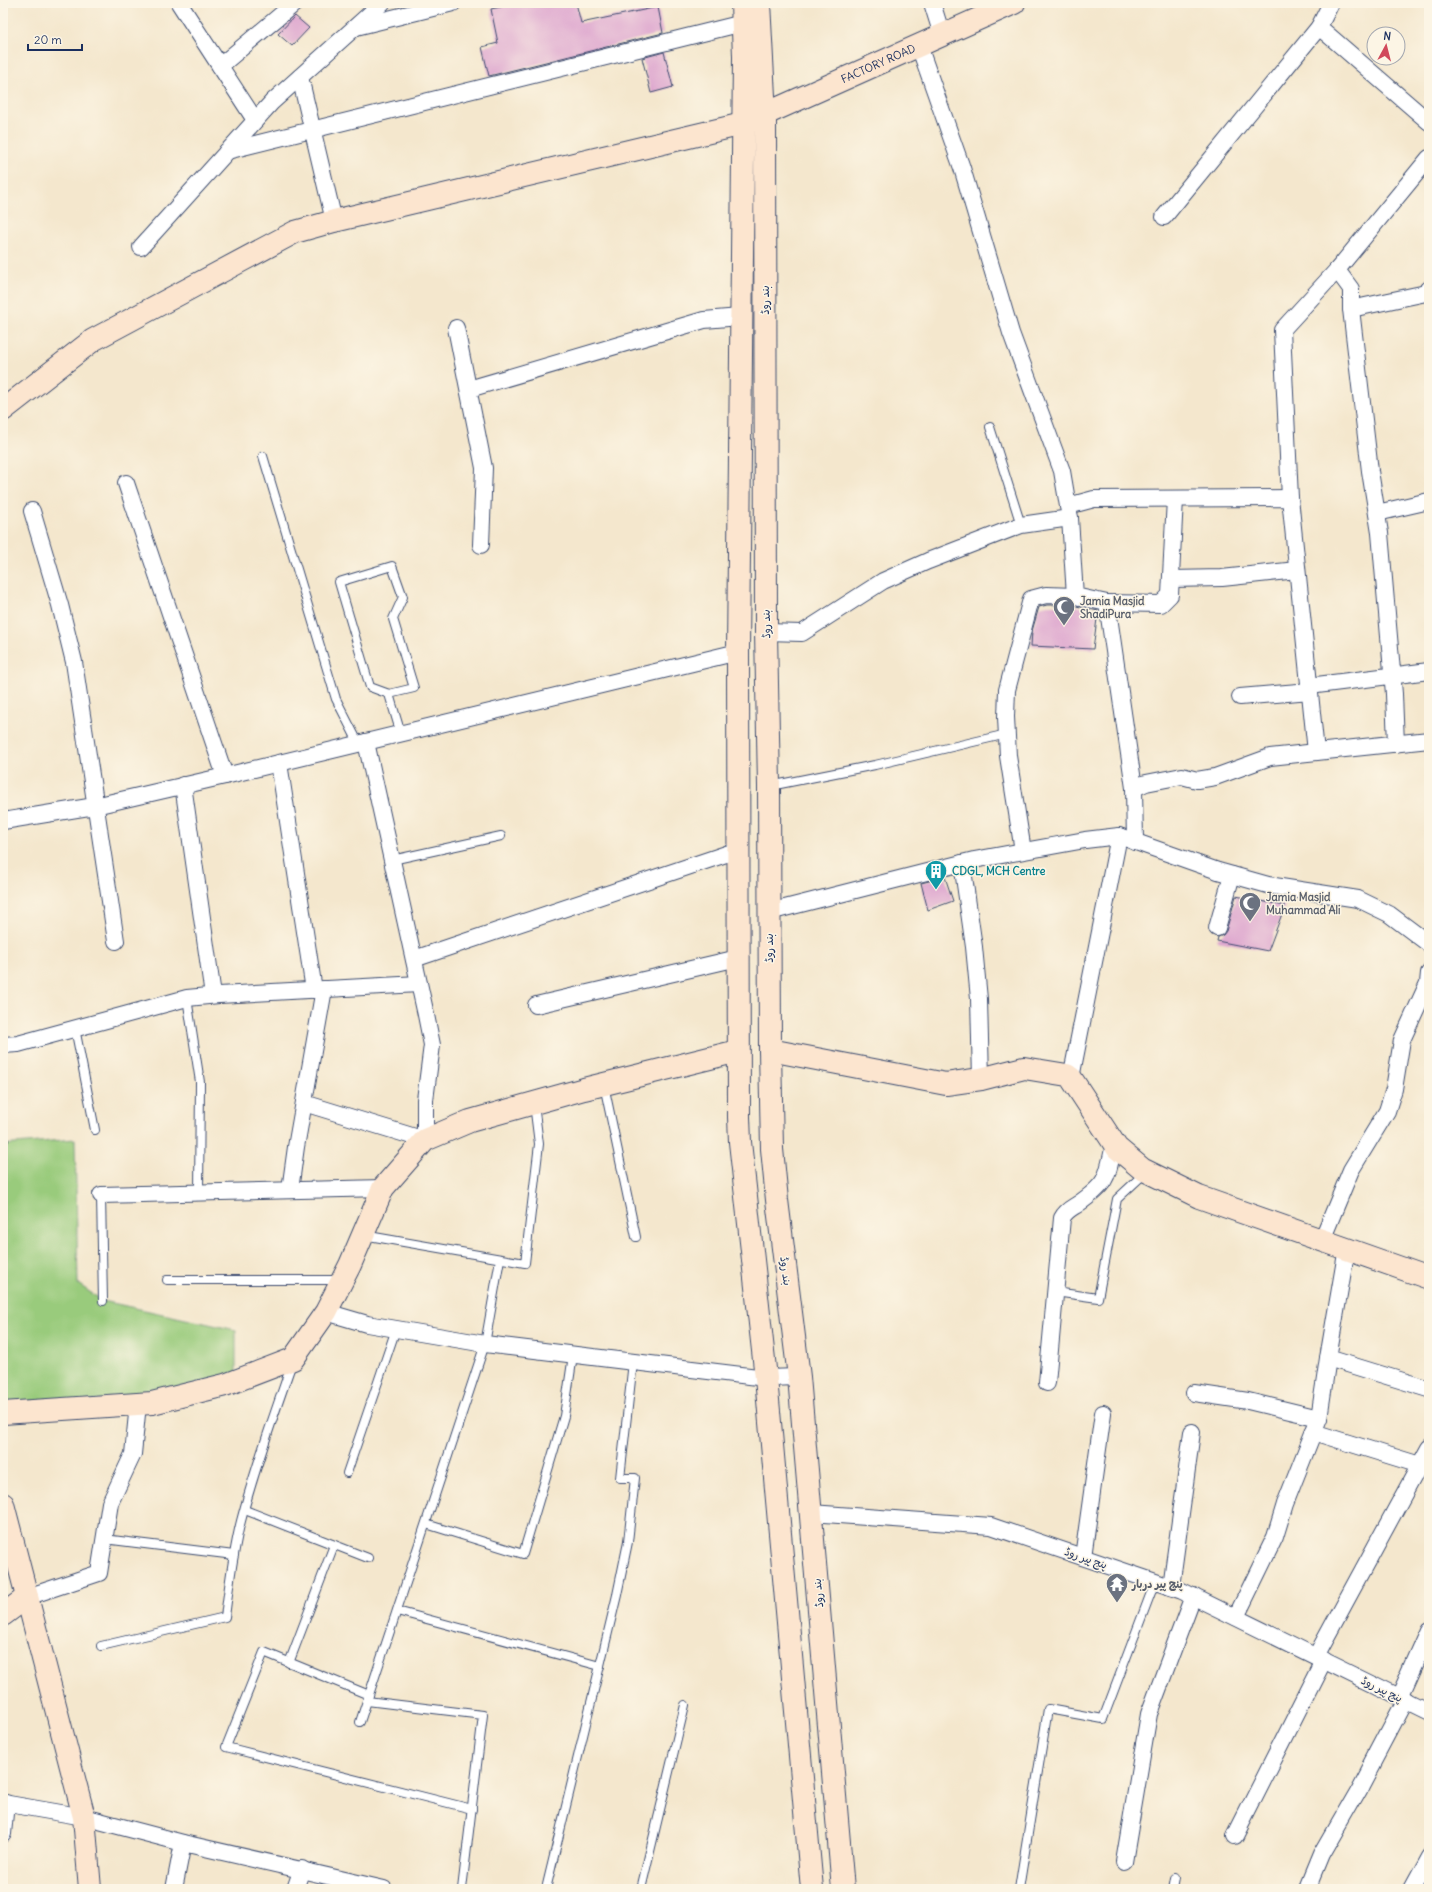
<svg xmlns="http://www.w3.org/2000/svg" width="1432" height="1892" viewBox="0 0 1432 1892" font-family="Delius,'Playpen Sans Arabic',sans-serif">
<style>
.green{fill:#99cb7c;stroke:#5a7d6d}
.building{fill:#dea7cf}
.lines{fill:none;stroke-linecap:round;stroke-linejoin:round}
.lane-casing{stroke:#3c4b6f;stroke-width:10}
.street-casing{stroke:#3c4b6f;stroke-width:18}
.secondary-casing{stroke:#3c4b6f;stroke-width:24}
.lane{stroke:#fff;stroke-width:8}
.street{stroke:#fff;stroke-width:16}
.secondary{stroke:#fce5cf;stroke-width:22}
.labels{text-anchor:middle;stroke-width:3;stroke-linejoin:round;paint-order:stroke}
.street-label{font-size:11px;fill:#1b2f5e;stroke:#fcf5e5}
.worship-label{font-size:11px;font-weight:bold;fill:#5b616d;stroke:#fcf5e5;text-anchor:start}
.culture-label{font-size:11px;font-weight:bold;fill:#0d838f;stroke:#fcf5e5;text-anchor:start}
</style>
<rect width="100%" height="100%" fill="#fcf5e5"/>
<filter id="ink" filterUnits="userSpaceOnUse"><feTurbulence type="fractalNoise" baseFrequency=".025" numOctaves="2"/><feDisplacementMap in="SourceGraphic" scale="8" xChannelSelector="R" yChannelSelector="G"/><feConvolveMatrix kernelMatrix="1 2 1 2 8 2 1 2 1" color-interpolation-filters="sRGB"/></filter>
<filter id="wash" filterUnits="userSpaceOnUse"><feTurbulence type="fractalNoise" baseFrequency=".012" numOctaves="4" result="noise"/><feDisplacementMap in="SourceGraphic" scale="16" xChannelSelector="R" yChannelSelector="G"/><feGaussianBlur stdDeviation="0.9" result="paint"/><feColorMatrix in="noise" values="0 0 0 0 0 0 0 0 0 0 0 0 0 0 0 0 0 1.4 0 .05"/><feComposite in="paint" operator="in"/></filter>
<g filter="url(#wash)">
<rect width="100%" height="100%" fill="#f4e7cd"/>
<path class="green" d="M75,1139L78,1284L103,1301L236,1330V1381L3,1413V1145Z"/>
<g id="blocks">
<g class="building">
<path d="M519,3H576L581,23L658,7L663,33L489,76L482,47L498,43L491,9Z"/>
<path d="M295,16L309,28L292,46L278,34Z"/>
<path d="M664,52L673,87L651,93L642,58Z"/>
<path d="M1047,605H1072L1098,611L1093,649L1031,646L1032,631L1039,607Z"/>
<path d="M945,877L953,901L928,910L921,883Z"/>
<path d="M1236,896L1285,906L1268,951L1217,941L1218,937L1223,935L1226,931Z"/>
</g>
</g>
</g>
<g filter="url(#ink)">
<use href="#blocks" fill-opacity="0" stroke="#3c4b6f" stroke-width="1"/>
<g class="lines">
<g class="lane-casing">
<g id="lane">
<path d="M990,427L1021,525"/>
<path d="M263,456L336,699L359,744"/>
<path d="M389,694L414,688L393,619L403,597L392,566L339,582L370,687L389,694L401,734"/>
<path d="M770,786L875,765L1007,734"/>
<path d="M392,860L501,836"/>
<path d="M187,998L200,1082L199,1193"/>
<path d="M75,1028L95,1130"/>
<path d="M604,1085L636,1237"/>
<path d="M3,1136L4,1140"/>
<path d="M101,1195L103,1301"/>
<path d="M363,1235L525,1263L539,1144L534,1104"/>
<path d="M167,1280H341"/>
<path d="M1055,1292L1098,1298L1117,1199L1145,1173"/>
<path d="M347,1473L396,1329"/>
<path d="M245,1510L368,1558"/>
<path d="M426,1524L523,1554L564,1416L573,1355"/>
<path d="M104,1539L234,1555"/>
<path d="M397,1611L600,1666"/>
<path d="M101,1646L225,1617C229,1585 233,1552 241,1521C255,1467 274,1415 292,1363"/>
<path d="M289,1663L334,1545"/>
<path d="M369,1695L264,1652L226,1747L472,1809"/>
<path d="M367,1701L483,1715L462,1889"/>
<path d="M360,1722L485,1344L500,1259"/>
<path d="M546,1889L617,1595L628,1542L635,1478H620L633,1362"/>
<path d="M641,1889L685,1705"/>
<path d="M1019,1889L1048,1709L1103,1719L1155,1582"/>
<path d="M1173,1889L1175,1878"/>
</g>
</g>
<g class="street-casing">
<g id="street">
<path d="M179,3L255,120"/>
<path d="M932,3L942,35"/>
<path d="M1331,3L1319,27L1429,122"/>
<path d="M356,27L453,3"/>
<path d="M919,46L962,168L1011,333L1062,471L1070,518"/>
<path d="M220,66L295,3"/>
<path d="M300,77L334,221"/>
<path d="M227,151L743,23"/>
<path d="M1164,217L1319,27"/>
<path d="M141,247L272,102L382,3"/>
<path d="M1337,270L1351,289V309L1370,471L1380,533L1394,694L1396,744"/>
<path d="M1351,309L1426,293L1429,289"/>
<path d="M456,328L484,468L481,545"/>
<path d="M469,389L704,320L740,317"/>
<path d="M126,483L225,776"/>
<path d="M1290,498L1282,330L1337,270L1429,158"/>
<path d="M1068,506L1094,499L1290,498L1316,752"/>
<path d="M32,511L60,605L74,662L116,941"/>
<path d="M1377,513L1429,501"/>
<path d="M1171,579L1222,578L1297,570"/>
<path d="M1107,603L1161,604L1170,595L1175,499"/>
<path d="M766,632L802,633L883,581L928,561L1021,525L1070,518L1075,596L1107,603L1134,788"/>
<path d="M1309,686L1429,671"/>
<path d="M1240,697L1310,691"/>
<path d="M279,763L314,990"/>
<path d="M183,785L213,995"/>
<path d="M3,821L95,806L225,776L738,652"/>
<path d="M1135,842L1134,788L1146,783L1182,776L1197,780L1215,777L1270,757L1429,740"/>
<path d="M1023,851L1008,756L1006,717L1007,690L1031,599L1046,595L1075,596"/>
<path d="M962,863L974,947L979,999L981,1079"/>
<path d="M769,912L974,860L1085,840L1119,836L1218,871L1268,885L1358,899L1389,914L1429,944"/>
<path d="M1217,928L1232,875"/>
<path d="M414,959L738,850"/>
<path d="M536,1005L738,958"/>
<path d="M3,1045L18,1044L187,998L219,995L419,984"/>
<path d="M1071,1078L1119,836"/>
<path d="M304,1103L425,1140V1100L432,1045L426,1015L366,742"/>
<path d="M290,1190L296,1147L324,989"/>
<path d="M101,1195L383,1188"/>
<path d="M1322,1240L1351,1170L1387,1111L1394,1089L1402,1040L1428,983L1429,973"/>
<path d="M326,1312L367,1324L485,1344L766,1378L799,1377"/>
<path d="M1328,1358L1347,1248"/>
<path d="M1047,1383L1062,1218C1066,1210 1072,1208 1078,1204C1108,1183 1107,1178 1114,1144"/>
<path d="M1194,1393L1248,1401L1319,1418"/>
<path d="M1313,1432L1420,1465"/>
<path d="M811,1513L991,1526L1182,1591L1429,1712"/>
<path d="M1083,1557L1103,1413"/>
<path d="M1171,1587L1192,1432"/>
<path d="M27,1597L99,1573L110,1503L133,1454L138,1404"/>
<path d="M1236,1617L1275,1537L1285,1504L1319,1418L1328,1358L1429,1389"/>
<path d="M1316,1656L1429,1448"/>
<path d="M1399,1697L1429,1630"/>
<path d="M3,1803L84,1817L183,1843L384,1889"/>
<path d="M3,1834L6,1803"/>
<path d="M1235,1836L1324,1660"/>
<path d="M1124,1862L1149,1714L1193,1596"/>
<path d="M174,1889L183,1843"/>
<path d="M295,1889L302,1869"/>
<path d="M1307,1889L1321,1855L1359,1789L1406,1700"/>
<path d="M1411,1889L1429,1856"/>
</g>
</g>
<g class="secondary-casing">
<g id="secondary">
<path d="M742,3L744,57L738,652L739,1117L740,1142L766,1378L812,1889"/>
<path d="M759,3L765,115L766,632L769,786L770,1050L772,1149L777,1200L799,1377L843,1889"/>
<path id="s1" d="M3,410L93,340L295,232L334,221L743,124L1014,3"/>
<path d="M770,1050L946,1084L981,1079L1024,1068L1067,1075L1071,1078L1117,1148L1142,1169L1199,1197L1429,1278"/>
<path d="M3,1413L152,1403L225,1385L293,1359L326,1312L350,1265L383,1188L425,1140L470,1121L584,1089L738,1051"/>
<path d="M3,1504L84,1817L90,1889"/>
<path d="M3,1615L27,1597"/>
</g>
</g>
<use href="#lane" class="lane"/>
<use href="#street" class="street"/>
<use href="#secondary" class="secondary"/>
</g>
</g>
<defs>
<g id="mosque-pin" transform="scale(1.15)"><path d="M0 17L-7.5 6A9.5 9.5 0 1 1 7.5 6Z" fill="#6b7280" stroke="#fcf5e5"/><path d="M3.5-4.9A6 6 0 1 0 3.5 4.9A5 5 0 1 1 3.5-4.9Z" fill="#fff"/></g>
<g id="building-pin" transform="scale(1.15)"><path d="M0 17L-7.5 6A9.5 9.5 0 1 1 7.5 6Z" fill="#0f9aa8" stroke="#fcf5e5"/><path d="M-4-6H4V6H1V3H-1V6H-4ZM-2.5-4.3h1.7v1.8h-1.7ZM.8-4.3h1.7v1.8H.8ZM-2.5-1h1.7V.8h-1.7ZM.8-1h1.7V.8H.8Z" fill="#fff"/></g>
<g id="temple-pin" transform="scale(1.15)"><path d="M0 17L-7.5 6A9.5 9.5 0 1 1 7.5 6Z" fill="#6b7280" stroke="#fcf5e5"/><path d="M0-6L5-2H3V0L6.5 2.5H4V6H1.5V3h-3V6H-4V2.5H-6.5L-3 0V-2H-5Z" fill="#fff"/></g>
</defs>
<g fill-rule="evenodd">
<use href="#mosque-pin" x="1064" y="607"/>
<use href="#building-pin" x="936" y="871"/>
<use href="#mosque-pin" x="1250" y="903"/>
<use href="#temple-pin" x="1117" y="1584"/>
</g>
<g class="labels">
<g class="street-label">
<text dy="4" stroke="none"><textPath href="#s1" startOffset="952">FACTORY ROAD</textPath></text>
<text transform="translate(765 300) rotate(-90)" y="4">بند روڈ</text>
<text transform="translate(766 624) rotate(-91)" y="4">بند روڈ</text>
<text transform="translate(769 948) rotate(-90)" y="4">بند روڈ</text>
<text transform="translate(786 1271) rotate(83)" y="4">بند روڈ</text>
<text transform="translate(1086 1558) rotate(19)" y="4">پنج پیر روڈ</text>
<text transform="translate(818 1593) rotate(-95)" y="4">بند روڈ</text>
<text transform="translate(1382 1689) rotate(26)" y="4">پنج پیر روڈ</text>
</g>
<g class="worship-label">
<text x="1080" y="605">Jamia Masjid<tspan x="1080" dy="13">ShadiPura</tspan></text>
<text x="1266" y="901">Jamia Masjid<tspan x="1266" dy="13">Muhammad Ali</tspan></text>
<text x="1132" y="1588">پنج پیر دربار</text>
</g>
<g class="culture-label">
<text x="952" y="875">CDGL, MCH Centre</text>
</g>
</g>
<rect width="1432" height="1892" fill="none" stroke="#fcf5e5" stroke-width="16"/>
<g transform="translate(1386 46) rotate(7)"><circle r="19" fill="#fcf5e5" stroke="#a2a6af"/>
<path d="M0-3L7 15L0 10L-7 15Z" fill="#d1495b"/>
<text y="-6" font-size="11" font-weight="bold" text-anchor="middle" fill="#1b2f5e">N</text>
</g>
<path d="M28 44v6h54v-6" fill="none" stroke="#1b2f5e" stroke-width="2"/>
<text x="34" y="44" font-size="12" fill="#1b2f5e" stroke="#fcf5e5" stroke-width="3" paint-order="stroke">20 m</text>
</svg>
